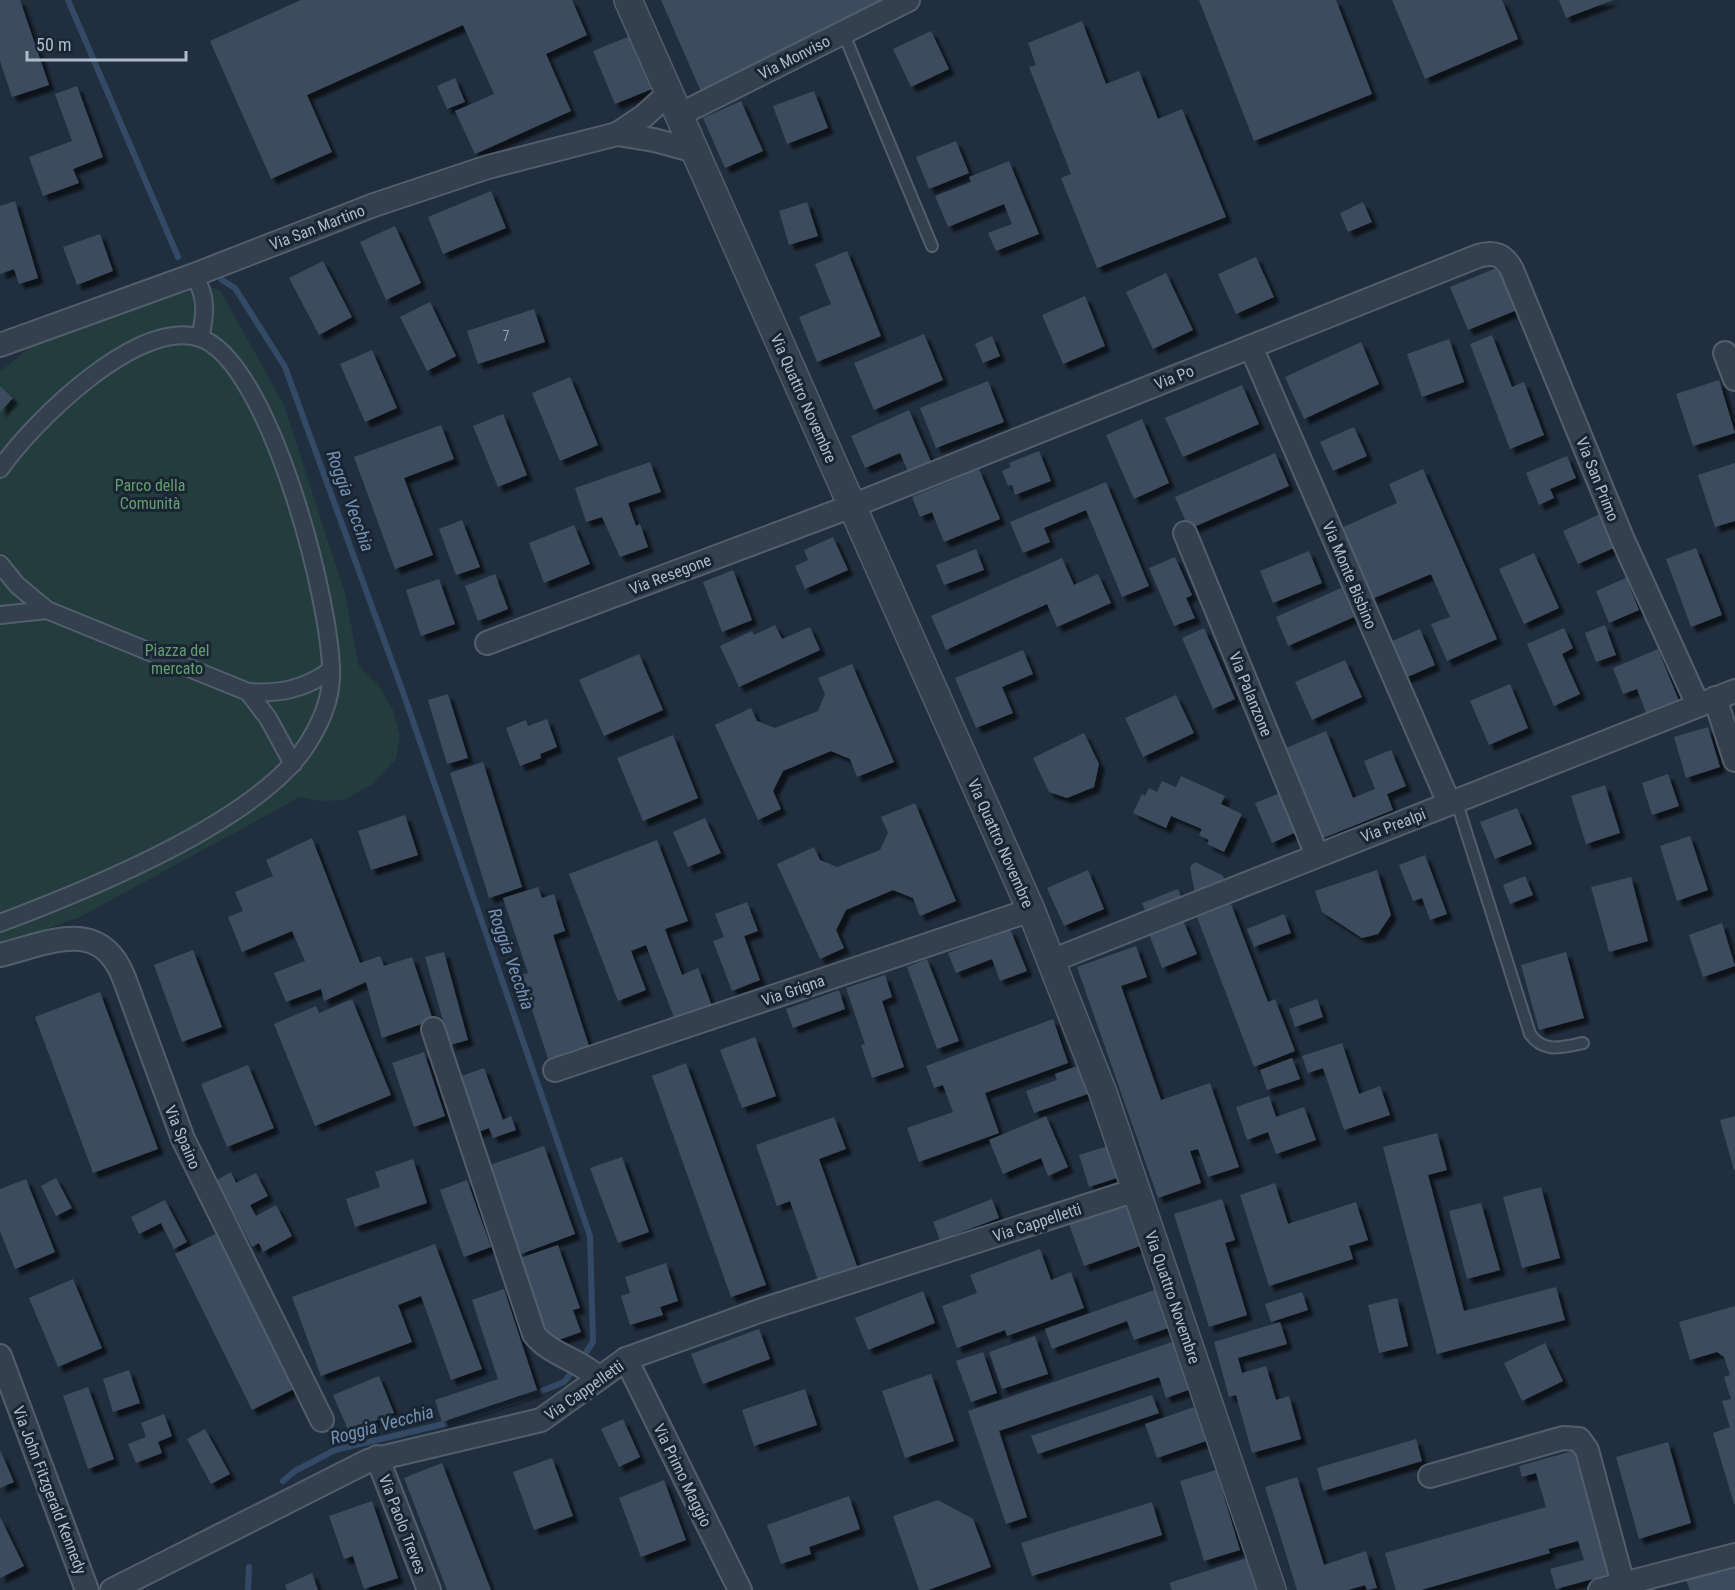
<svg xmlns="http://www.w3.org/2000/svg" width="1735" height="1590" viewBox="0 0 1735 1590" font-family="'Roboto Condensed',sans-serif">
<style>
.green{fill:#233d3f}
.lines{fill:none;stroke-linecap:round;stroke-linejoin:round}
.stream{stroke:#334a67;stroke-width:6}
.building{fill:#3c4c5e;filter:url(#shadow)}
.service-casing{stroke:#535e6c;stroke-width:14}
.pedestrian-casing{stroke:#535e6c;stroke-width:20}
.minor-casing{stroke:#535e6c;stroke-width:26}
.tertiary-casing{stroke:#535e6c;stroke-width:30}
.service{stroke:#35404e;stroke-width:10}
.pedestrian{stroke:#35404e;stroke-width:16}
.minor{stroke:#35404e;stroke-width:22}
.tertiary{stroke:#35404e;stroke-width:27}
.labels{text-anchor:middle;stroke-width:6;stroke-linejoin:round;paint-order:stroke}
.number-label{font-size:14px;fill:#939faf}
.street-label{font-size:16px;fill:#b0bbca;stroke:#1a2533}
.park-label{font-size:16px;fill:#659d70;stroke:#1a2533}
.water-label{font-size:18px;font-style:italic;fill:#7592b4;stroke:#1a2533}
</style>
<defs>
<filter id="shadow"><feDropShadow dx="5.5" dy="5.5" stdDeviation="1.5" flood-color="#0009"/></filter>
</defs>
<rect width="100%" height="100%" fill="#212e3e"/>
<path class="green" d="M194,283L220,290L284,405L345,594L359,666L379,686L393,710L400,736L396,759L371,785L344,800L319,801L300,797L80,917L0,946V372L29,348Z"/>
<g class="lines">
<g class="stream">
<path d="M68,0L178,257"/>
<path d="M222,280L235,288L285,367L404,695L590,1236L593,1342L581,1360"/>
<path d="M283,1481L295,1471L335,1450L452,1422L519,1400L564,1382L575,1368"/>
<path d="M248,1590L249,1567"/>
</g>
</g>
<g class="building">
<path d="M0,0H20L49,85L12,97L0,61Z"/>
<path d="M301,0H572L587,35L546,54L571,111L475,154L455,111L494,94L463,25L307,95L332,152L271,179L210,41Z"/>
<path d="M661,0H898L702,94Z"/>
<path d="M1199,0H1336L1372,94L1254,141Z"/>
<path d="M1392,0H1502L1518,39L1425,79Z"/>
<path d="M1559,0H1613L1566,18Z"/>
<path d="M1082,21L1106,84L1139,71L1158,119L1182,109L1226,217L1097,268L1061,178L1071,174L1029,67L1036,65L1028,43Z"/>
<path d="M931,31L949,69L911,87L893,49Z"/>
<path d="M630,36L652,89L615,104L593,51Z"/>
<path d="M455,78L465,102L447,109L437,86Z"/>
<path d="M77,86L103,157L73,169L79,183L43,196L29,157L72,141L55,94Z"/>
<path d="M814,91L828,128L787,144L773,106Z"/>
<path d="M741,101L763,151L725,168L703,118Z"/>
<path d="M956,141L969,173L929,189L916,157Z"/>
<path d="M1009,161L1039,234L996,251L988,233L1012,224L1004,204L948,227L935,196L971,182L969,177Z"/>
<path d="M491,191L506,228L443,254L428,217Z"/>
<path d="M15,201L38,278L19,284L14,269L0,274V206Z"/>
<path d="M807,202L818,236L789,245L779,211Z"/>
<path d="M1363,202L1372,222L1348,232L1340,213Z"/>
<path d="M395,226L421,283L386,300L360,242Z"/>
<path d="M100,234L113,271L77,285L63,247Z"/>
<path d="M847,251L881,336L817,362L799,317L831,304L815,264Z"/>
<path d="M1256,257L1274,297L1236,314L1218,274Z"/>
<path d="M323,261L352,317L319,335L289,278Z"/>
<path d="M1499,267L1517,310L1468,330L1450,287Z"/>
<path d="M1166,273L1193,330L1153,349L1126,292Z"/>
<path d="M1085,296L1105,346L1063,364L1042,315Z"/>
<path d="M430,302L456,356L427,371L400,317Z"/>
<path d="M534,309L545,342L478,364L467,331Z"/>
<path d="M924,334L943,380L874,410L854,363Z"/>
<path d="M1492,335L1512,387L1524,382L1544,435L1510,449L1470,344Z"/>
<path d="M992,336L1000,356L983,363L975,344Z"/>
<path d="M1449,339L1464,382L1422,397L1407,354Z"/>
<path d="M1361,342L1379,384L1304,419L1285,377Z"/>
<path d="M372,350L397,408L365,422L340,364Z"/>
<path d="M570,377L598,445L560,461L532,393Z"/>
<path d="M1719,380L1735,433L1693,446L1676,394Z"/>
<path d="M988,381L1004,422L936,448L920,408Z"/>
<path d="M1242,385L1259,424L1183,457L1165,418Z"/>
<path d="M0,386L13,398L0,412Z"/>
<path d="M909,410L933,466L910,476L900,453L865,468L851,436Z"/>
<path d="M503,414L527,475L498,487L473,426Z"/>
<path d="M1142,419L1169,483L1134,499L1106,435Z"/>
<path d="M441,425L454,459L404,478L433,555L395,569L354,457Z"/>
<path d="M1354,427L1367,456L1333,471L1320,442Z"/>
<path d="M1039,451L1051,481L1015,495L1012,485L1008,486L1002,471L1011,467L1009,463Z"/>
<path d="M1275,453L1289,486L1189,529L1175,497Z"/>
<path d="M1567,456L1576,478L1550,489L1554,498L1539,505L1526,473Z"/>
<path d="M650,462L661,492L628,503L636,526L640,524L648,547L620,557L602,517L586,522L575,488Z"/>
<path d="M1735,463V521L1715,527L1698,475Z"/>
<path d="M979,469L1000,519L944,542L932,512L920,517L912,497Z"/>
<path d="M1423,469L1497,639L1447,661L1431,624L1450,617L1431,574L1372,599L1341,528L1397,503L1389,484Z"/>
<path d="M1106,482L1149,586L1122,597L1086,510L1044,528L1050,542L1023,553L1010,522Z"/>
<path d="M1602,513L1618,546L1578,564L1563,531Z"/>
<path d="M462,520L480,567L456,575L439,529Z"/>
<path d="M574,525L590,564L544,583L529,543Z"/>
<path d="M833,537L848,570L805,589L795,566L808,560L804,550Z"/>
<path d="M1696,548L1722,615L1691,627L1666,559Z"/>
<path d="M976,549L984,570L944,585L936,565Z"/>
<path d="M1309,551L1322,583L1273,603L1260,571Z"/>
<path d="M1534,553L1559,608L1524,624L1499,569Z"/>
<path d="M1175,557L1192,595L1186,598L1195,618L1174,626L1149,568Z"/>
<path d="M1062,558L1074,585L1098,574L1111,603L1057,627L1047,604L946,650L931,616Z"/>
<path d="M733,570L752,620L722,632L703,582Z"/>
<path d="M495,574L508,609L478,621L465,586Z"/>
<path d="M1626,578L1639,610L1609,623L1596,591Z"/>
<path d="M439,579L455,624L421,636L406,590Z"/>
<path d="M1341,588L1354,617L1288,646L1276,617Z"/>
<path d="M775,625L782,639L810,627L820,650L739,687L720,646L752,631L754,635Z"/>
<path d="M1605,625L1616,655L1596,662L1585,633Z"/>
<path d="M1204,628L1235,699L1213,709L1182,638Z"/>
<path d="M1564,628L1573,648L1562,654L1580,694L1554,706L1527,644Z"/>
<path d="M1420,629L1435,665L1405,678L1390,642Z"/>
<path d="M1658,649L1679,701L1647,715L1637,689L1623,694L1613,668Z"/>
<path d="M1023,650L1033,674L1002,687L1013,713L976,728L955,678Z"/>
<path d="M639,654L663,710L604,736L579,680Z"/>
<path d="M1345,660L1362,697L1312,720L1295,682Z"/>
<path d="M852,664L894,762L857,777L850,759L831,751L783,771L773,791L781,809L758,820L715,725L751,708L757,721L775,728L818,711L825,694L818,678Z"/>
<path d="M1510,684L1528,728L1489,745L1470,701Z"/>
<path d="M448,694L468,758L447,764L428,700Z"/>
<path d="M1176,695L1194,733L1143,757L1125,718Z"/>
<path d="M547,719L557,747L540,754L541,758L520,766L506,728L526,720L528,726Z"/>
<path d="M1708,727L1720,767L1686,778L1674,737Z"/>
<path d="M1326,731L1353,798L1375,789L1364,761L1391,750L1406,786L1387,794L1393,810L1316,841L1279,751Z"/>
<path d="M1084,733L1099,764L1094,787L1067,798L1049,792L1033,758Z"/>
<path d="M673,735L698,798L643,821L617,758Z"/>
<path d="M483,762L522,887L489,898L450,773Z"/>
<path d="M1668,774L1679,806L1652,815L1642,783Z"/>
<path d="M1181,776L1225,796L1221,804L1242,814L1224,852L1207,844L1209,840L1199,835L1202,829L1171,816L1166,828L1133,813L1142,794L1145,796L1149,788L1157,792L1162,781L1176,787Z"/>
<path d="M1605,785L1620,833L1586,844L1571,796Z"/>
<path d="M1285,791L1301,830L1272,843L1255,803Z"/>
<path d="M915,803L956,901L920,916L913,898L893,890L846,910L836,930L844,948L820,959L777,864L814,847L820,860L837,867L880,850L888,833L881,817Z"/>
<path d="M1517,808L1532,844L1495,859L1480,822Z"/>
<path d="M405,815L418,855L371,870L358,831Z"/>
<path d="M705,818L721,853L688,867L673,832Z"/>
<path d="M1690,836L1708,890L1677,901L1660,846Z"/>
<path d="M312,838L360,963L380,956L384,966L412,957L433,1020L382,1038L366,982L324,1001L321,989L286,1002L274,973L305,961L292,931L242,952L228,917L243,911L235,892L273,876L266,860Z"/>
<path d="M657,840L688,921L665,929L682,975L698,968L712,1006L675,1020L646,945L631,951L646,990L618,1001L569,874Z"/>
<path d="M1425,855L1447,914L1430,920L1422,898L1413,901L1399,865Z"/>
<path d="M1195,862L1222,875L1229,886L1196,899L1190,867Z"/>
<path d="M1088,870L1104,909L1064,926L1047,888Z"/>
<path d="M1377,870L1391,915L1378,934L1362,938L1322,912L1315,891Z"/>
<path d="M1525,876L1533,895L1510,904L1503,885Z"/>
<path d="M1631,877L1648,941L1609,952L1591,887Z"/>
<path d="M538,887L542,898L554,894L565,931L553,935L589,1046L548,1059L521,975L528,973L503,898Z"/>
<path d="M1178,889L1184,904L1148,917L1142,903Z"/>
<path d="M747,902L758,931L744,936L760,980L732,991L713,941L724,937L715,914Z"/>
<path d="M1231,904L1268,1002L1275,999L1295,1051L1254,1067L1197,917Z"/>
<path d="M1284,914L1291,933L1254,947L1247,929Z"/>
<path d="M1183,920L1197,954L1162,968L1149,934Z"/>
<path d="M1722,923L1735,966L1703,977L1689,935Z"/>
<path d="M1010,929L1027,971L1000,981L992,959L956,973L948,953Z"/>
<path d="M1136,946L1147,977L1121,986L1161,1100L1210,1083L1239,1167L1208,1177L1198,1149L1190,1151L1201,1183L1158,1198L1077,967Z"/>
<path d="M193,950L222,1027L182,1042L154,965Z"/>
<path d="M444,952L468,1040L450,1045L425,957Z"/>
<path d="M1566,952L1584,1018L1539,1030L1521,965Z"/>
<path d="M927,959L959,1041L937,1049L907,967Z"/>
<path d="M885,975L892,997L882,1001L904,1067L872,1078L861,1045L865,1044L846,988Z"/>
<path d="M839,990L845,1009L793,1028L786,1009Z"/>
<path d="M100,992L158,1149L93,1173L35,1017Z"/>
<path d="M352,999L391,1095L315,1126L274,1024L316,1006L319,1013Z"/>
<path d="M1317,999L1323,1017L1295,1027L1289,1009Z"/>
<path d="M1053,1019L1068,1063L985,1093L999,1133L919,1162L907,1128L953,1112L943,1085L934,1088L926,1066Z"/>
<path d="M755,1037L776,1096L742,1108L720,1050Z"/>
<path d="M1342,1043L1359,1094L1380,1086L1390,1115L1344,1130L1323,1068L1308,1073L1302,1056Z"/>
<path d="M424,1052L445,1116L414,1127L392,1063Z"/>
<path d="M1292,1058L1300,1079L1267,1090L1260,1070Z"/>
<path d="M686,1063L766,1285L731,1297L652,1076Z"/>
<path d="M1083,1064L1093,1092L1034,1113L1026,1091L1057,1080L1055,1074Z"/>
<path d="M248,1065L274,1128L227,1147L201,1084Z"/>
<path d="M484,1068L503,1120L511,1116L516,1130L493,1138L489,1128L473,1134L453,1079Z"/>
<path d="M1269,1096L1276,1117L1304,1107L1316,1140L1276,1154L1268,1132L1247,1140L1236,1107Z"/>
<path d="M1046,1116L1068,1167L1048,1176L1041,1158L1003,1174L989,1140Z"/>
<path d="M1735,1116V1170H1734L1720,1120Z"/>
<path d="M834,1117L846,1149L819,1159L858,1269L819,1283L790,1201L777,1206L756,1145Z"/>
<path d="M1437,1133L1447,1170L1428,1175L1464,1311L1556,1287L1565,1320L1437,1354L1383,1147Z"/>
<path d="M544,1146L575,1234L521,1254L490,1165Z"/>
<path d="M1108,1146L1117,1178L1089,1187L1079,1155Z"/>
<path d="M622,1157L649,1232L618,1243L590,1168Z"/>
<path d="M413,1159L427,1203L355,1227L346,1199L380,1187L375,1172Z"/>
<path d="M231,1172L236,1183L256,1173L268,1196L250,1205L256,1216L276,1205L292,1236L263,1252L259,1243L252,1247L217,1180Z"/>
<path d="M56,1178L72,1208L56,1216L41,1186Z"/>
<path d="M26,1179L55,1252L15,1269L0,1231V1189Z"/>
<path d="M467,1180L491,1247L464,1257L440,1190Z"/>
<path d="M1275,1183L1288,1224L1356,1202L1368,1240L1349,1246L1353,1259L1269,1286L1240,1195Z"/>
<path d="M1541,1187L1560,1258L1522,1268L1503,1197Z"/>
<path d="M992,1199L999,1218L940,1240L933,1222Z"/>
<path d="M1222,1199L1235,1240L1225,1243L1247,1315L1209,1327L1174,1214Z"/>
<path d="M165,1200L187,1242L174,1249L161,1223L139,1234L131,1217Z"/>
<path d="M1125,1203L1140,1246L1084,1266L1069,1224Z"/>
<path d="M1481,1203L1500,1270L1467,1279L1449,1211Z"/>
<path d="M217,1233L294,1389L252,1410L175,1254Z"/>
<path d="M435,1244L482,1369L451,1380L421,1296L398,1305L412,1342L321,1376L292,1297Z"/>
<path d="M558,1245L580,1308L573,1310L581,1332L550,1343L520,1258Z"/>
<path d="M1040,1249L1051,1280L1071,1272L1084,1308L1007,1336L1005,1330L957,1348L942,1306L977,1293L970,1275Z"/>
<path d="M666,1263L678,1301L660,1307L663,1315L630,1325L621,1296L630,1293L625,1277Z"/>
<path d="M73,1279L102,1348L58,1367L29,1298Z"/>
<path d="M1160,1288L1174,1326L1134,1340L1127,1321L1052,1349L1045,1329Z"/>
<path d="M504,1289L537,1390L442,1422L435,1400L498,1379L472,1300Z"/>
<path d="M923,1291L935,1323L868,1350L855,1318Z"/>
<path d="M1302,1292L1308,1310L1271,1322L1265,1304Z"/>
<path d="M1397,1298L1408,1346L1379,1353L1368,1305Z"/>
<path d="M1735,1306V1504H1734L1713,1433L1730,1427L1722,1401L1731,1399L1724,1377L1730,1375L1724,1357L1717,1352L1690,1360L1679,1322Z"/>
<path d="M1280,1322L1287,1344L1238,1358L1242,1373L1266,1366L1276,1400L1289,1396L1301,1439L1252,1453L1236,1395L1229,1397L1214,1342Z"/>
<path d="M759,1329L770,1359L703,1384L691,1354Z"/>
<path d="M1035,1336L1048,1374L1002,1389L989,1352Z"/>
<path d="M1175,1341L1191,1389L1166,1398L1159,1377L999,1431L1027,1517L1006,1524L968,1411Z"/>
<path d="M1545,1343L1563,1381L1522,1401L1504,1363Z"/>
<path d="M983,1352L997,1393L971,1402L956,1361Z"/>
<path d="M129,1370L140,1403L113,1412L103,1379Z"/>
<path d="M931,1374L954,1441L905,1458L882,1391Z"/>
<path d="M379,1376L394,1413L349,1432L333,1395Z"/>
<path d="M88,1387L114,1459L88,1469L63,1396Z"/>
<path d="M805,1389L817,1425L754,1446L742,1410Z"/>
<path d="M1152,1395L1159,1413L1038,1454L1031,1436Z"/>
<path d="M1194,1407L1206,1441L1157,1458L1145,1424Z"/>
<path d="M164,1414L172,1436L158,1442L162,1453L136,1463L128,1444L146,1437L141,1423Z"/>
<path d="M623,1419L640,1457L619,1467L601,1429Z"/>
<path d="M205,1429L230,1474L211,1484L187,1439Z"/>
<path d="M1416,1439L1422,1461L1323,1491L1317,1468Z"/>
<path d="M1668,1442L1691,1523L1639,1539L1616,1457Z"/>
<path d="M0,1450L14,1482L0,1488Z"/>
<path d="M1576,1450L1611,1574L1556,1589L1550,1569L1584,1560L1578,1541L1548,1549L1550,1553L1421,1590H1396L1385,1553L1546,1507L1536,1473L1522,1477L1519,1466Z"/>
<path d="M552,1458L573,1516L534,1530L513,1472Z"/>
<path d="M442,1463L491,1590H447L404,1478Z"/>
<path d="M1216,1470L1240,1550L1204,1561L1180,1481Z"/>
<path d="M1297,1477L1324,1565L1366,1551L1377,1588L1367,1590L1365,1585L1348,1590H1297L1265,1487Z"/>
<path d="M664,1480L686,1540L641,1557L619,1498Z"/>
<path d="M849,1496L860,1529L809,1547L811,1554L781,1564L767,1525Z"/>
<path d="M938,1500L973,1519L991,1567L928,1590H919L893,1516Z"/>
<path d="M372,1501L398,1578L364,1589L353,1556L344,1559L329,1516Z"/>
<path d="M1152,1502L1162,1535L1032,1576L1021,1543Z"/>
<path d="M0,1517L24,1566L0,1578Z"/>
<path d="M1735,1557V1590H1690L1683,1573Z"/>
<path d="M1247,1558L1257,1590H1172L1169,1583Z"/>
<path d="M312,1573L318,1590H287L285,1585Z"/>
</g>
<g class="lines">
<g class="service-casing">
<g id="service">
<path d="M843,32L932,246"/>
<path d="M1456,800L1530,1034C1544,1054 1562,1047 1583,1043"/>
</g>
</g>
<g class="pedestrian-casing">
<g id="pedestrian">
<path d="M194,275C207,297 206,313 200,338"/>
<path d="M0,469C32,423 138,317 200,338C270,361 334,610 331,679C330,702 320,724 308,743C260,821 85,891 0,923"/>
<path d="M0,564L17,585L47,610"/>
<path d="M0,615L47,610L248,692L268,718L293,764"/>
<path d="M248,692C280,694 305,689 331,670"/>
</g>
</g>
<g class="minor-casing">
<g id="minor">
<path d="M679,115L908,0"/>
<path d="M617,134L654,140L695,151"/>
<path d="M0,345L194,275L374,205L488,167L617,134L644,116L670,92"/>
<path d="M1251,347L1449,803"/>
<path d="M1725,353L1735,379"/>
<path d="M1185,533L1317,855"/>
<path d="M487,643L852,506L1478,256C1495,251 1504,255 1512,270L1623,540L1698,705"/>
<path d="M1715,698L1735,760"/>
<path d="M0,955C49,943 100,916 124,978L183,1139L322,1420"/>
<path d="M1051,961L1735,691"/>
<path d="M433,1029L534,1334C549,1354 580,1360 599,1378"/>
<path d="M555,1070L1031,910"/>
<path d="M0,1356L87,1590"/>
<path d="M626,1359L740,1590"/>
<path d="M377,1457L429,1590"/>
<path d="M1430,1476L1563,1438L1579,1439L1587,1450L1623,1584"/>
<path d="M112,1590L368,1461L541,1420L626,1359L762,1310L1136,1190"/>
<path d="M1600,1590L1735,1555"/>
</g>
</g>
<g class="tertiary-casing">
<path id="tertiary" d="M628,0L1031,910L1103,1093L1272,1590"/>
</g>
<use href="#service" class="service"/>
<use href="#pedestrian" class="pedestrian"/>
<use href="#minor" class="minor"/>
<use href="#tertiary" class="tertiary"/>
</g>
<g class="labels">
<g class="number-label">
<text x="506" y="341">7</text>
</g>
<g class="street-label">
<text transform="translate(794 57) rotate(-27)" y="6">Via Monviso</text>
<text transform="translate(317 227) rotate(-21)" y="6">Via San Martino</text>
<text transform="translate(1174 377) rotate(-22)" y="6">Via Po</text>
<text transform="translate(804 398) rotate(66)" y="6">Via Quattro Novembre</text>
<text transform="translate(1598 479) rotate(68)" y="6">Via San Primo</text>
<text transform="translate(670 574) rotate(-21)" y="6">Via Resegone</text>
<text transform="translate(1350 575) rotate(67)" y="6">Via Monte Bisbino</text>
<text transform="translate(1251 694) rotate(68)" y="6">Via Palanzone</text>
<text transform="translate(1393 825) rotate(-21)" y="6">Via Prealpi</text>
<text transform="translate(1001 843) rotate(66)" y="6">Via Quattro Novembre</text>
<text transform="translate(793 990) rotate(-19)" y="6">Via Grigna</text>
<text transform="translate(183 1137) rotate(67)" y="6">Via Spaino</text>
<text transform="translate(1037 1222) rotate(-18)" y="6">Via Cappelletti</text>
<text transform="translate(1173 1297) rotate(71)" y="6">Via Quattro Novembre</text>
<text transform="translate(584 1390) rotate(-35)" y="6">Via Cappelletti</text>
<text transform="translate(683 1475) rotate(64)" y="6">Via Primo Maggio</text>
<text transform="translate(50 1490) rotate(69)" y="6">Via John Fitzgerald Kennedy</text>
<text transform="translate(403 1524) rotate(69)" y="6">Via Paolo Treves</text>
</g>
<g class="park-label">
<text x="150" y="491">Parco della<tspan x="150" dy="18">Comunità</tspan></text>
<text x="177" y="656">Piazza del<tspan x="177" dy="18">mercato</tspan></text>
</g>
<g class="water-label">
<text transform="translate(350 501) rotate(70)" y="6">Roggia Vecchia</text>
<text transform="translate(511 959) rotate(71)" y="6">Roggia Vecchia</text>
<text transform="translate(382 1425) rotate(-15)" y="6">Roggia Vecchia</text>
</g>
</g>
<path d="M27 51v9h159v-9" fill="none" stroke="#b0bbca" stroke-width="3"/>
<text x="36" y="51" font-size="18" fill="#b0bbca" stroke="#1a2533" stroke-width="4.5" paint-order="stroke">50 m</text>
</svg>
